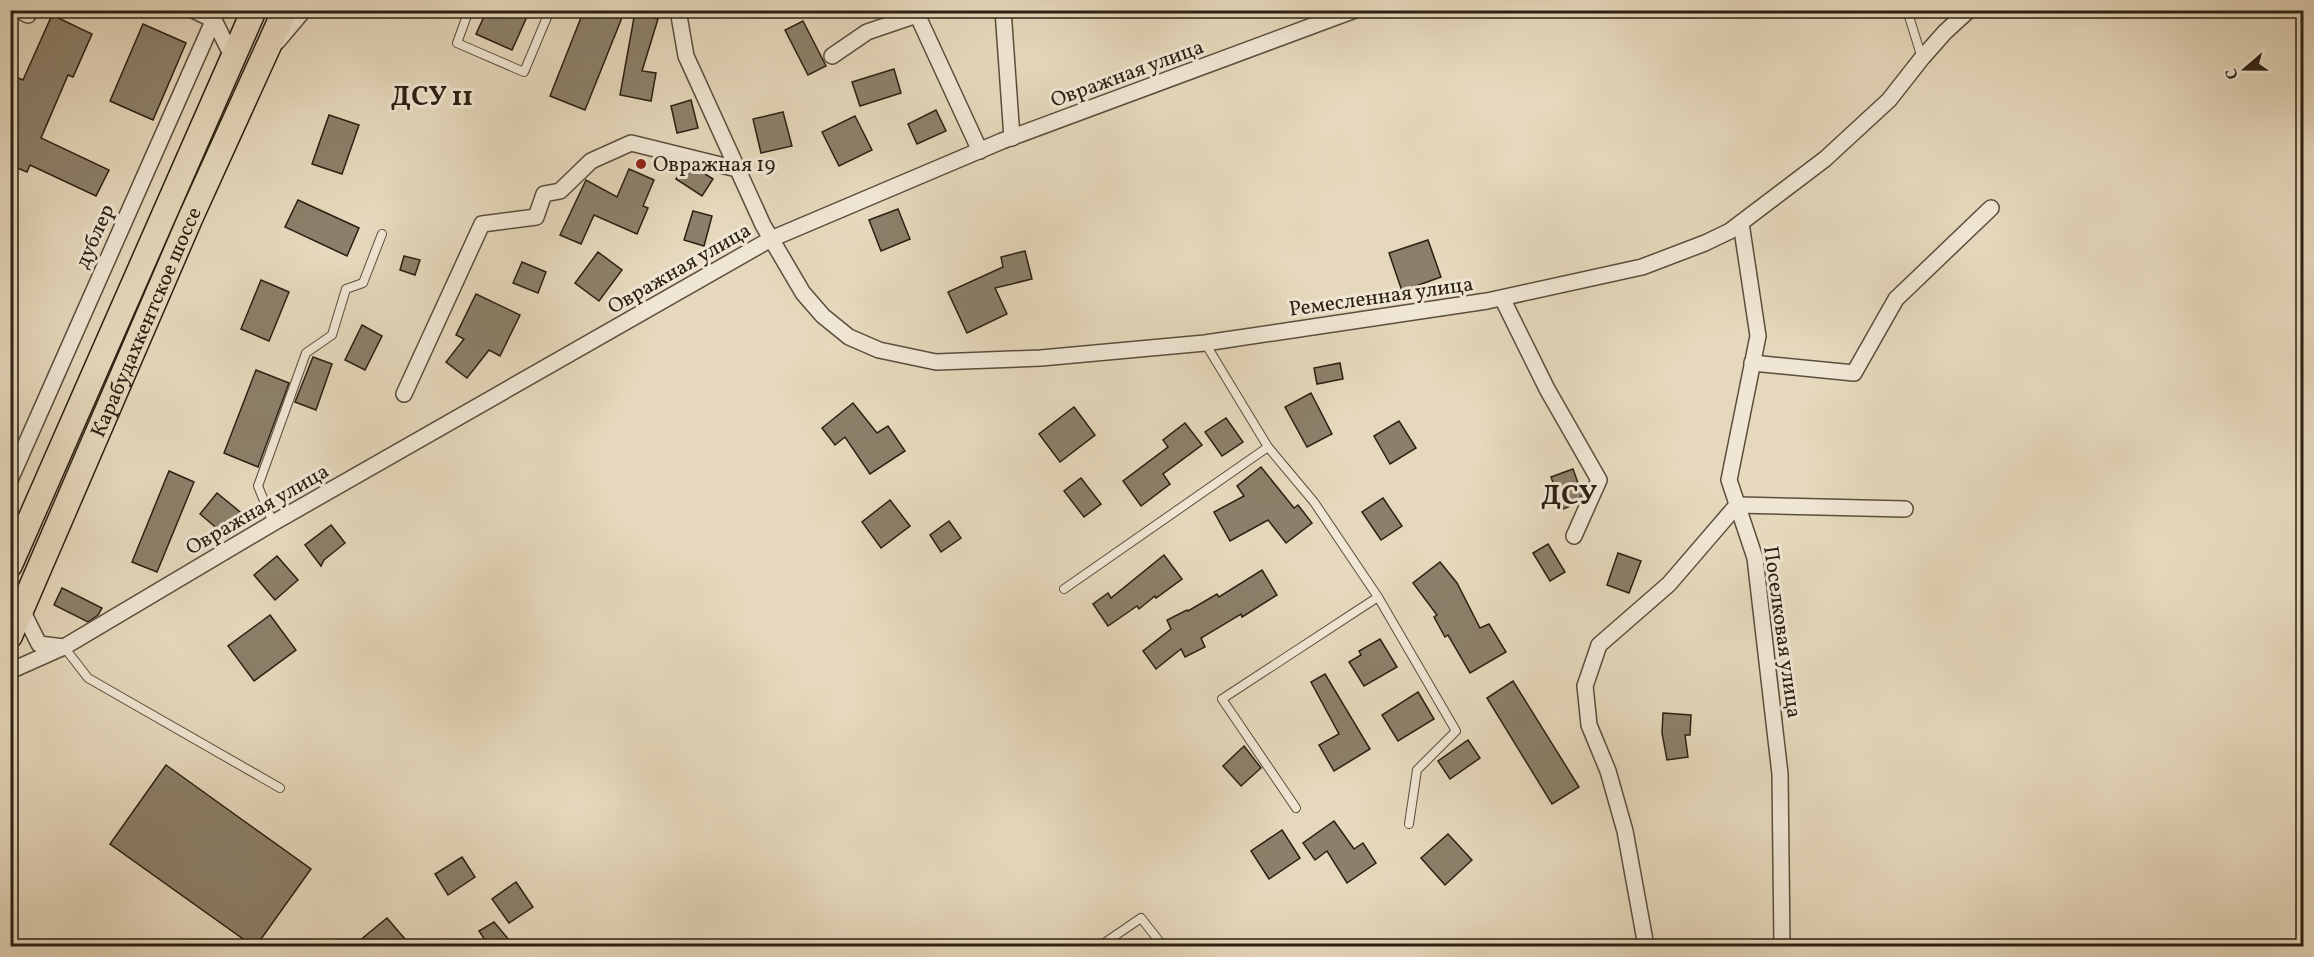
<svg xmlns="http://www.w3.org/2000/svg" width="2314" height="957" viewBox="0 0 2314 957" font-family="Vollkorn,serif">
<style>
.building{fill:#8c806a;stroke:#2b2012;stroke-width:1.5}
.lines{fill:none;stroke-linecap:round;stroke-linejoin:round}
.service-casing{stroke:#5a4e3c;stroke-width:10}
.minor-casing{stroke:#5a4e3c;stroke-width:18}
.trunk-casing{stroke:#2b2012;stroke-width:27}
.service{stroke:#efe6d3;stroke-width:8}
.minor{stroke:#efe6d3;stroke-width:15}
.trunk{stroke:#e6d8bc;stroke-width:24}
.poi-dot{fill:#8f2418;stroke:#efe6d3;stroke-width:2}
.labels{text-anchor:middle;stroke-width:6;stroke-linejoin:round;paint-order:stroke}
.street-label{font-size:21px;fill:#2b2012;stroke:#efe6d3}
.poi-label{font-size:21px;fill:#2b2012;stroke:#efe6d3;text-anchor:start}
.district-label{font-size:27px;font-weight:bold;fill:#2b2012;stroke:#efe6d3}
</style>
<rect width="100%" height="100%" fill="#e6d8bc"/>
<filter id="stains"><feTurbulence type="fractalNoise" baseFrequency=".00333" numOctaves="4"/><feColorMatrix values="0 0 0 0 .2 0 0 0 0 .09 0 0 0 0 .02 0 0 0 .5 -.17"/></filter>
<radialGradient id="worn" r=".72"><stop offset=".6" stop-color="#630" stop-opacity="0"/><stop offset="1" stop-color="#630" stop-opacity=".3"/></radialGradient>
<g class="building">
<path d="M487,10H530L512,50L476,34Z"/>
<path d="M584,10H625L585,110L550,96Z"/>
<path d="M635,12L658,19L642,71L656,73L651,101L620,95Z"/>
<path d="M52,15L92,34L73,77L68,75L41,138L109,170L96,196L30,165L27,172L10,165V90L16,77L23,80Z"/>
<path d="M803,21L826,66L808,75L785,30Z"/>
<path d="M143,24L186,43L153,120L110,101Z"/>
<path d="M894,69L901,93L860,106L852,82Z"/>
<path d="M691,100L698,128L677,133L671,106Z"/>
<path d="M936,110L946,131L917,144L908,124Z"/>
<path d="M783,112L792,146L761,153L753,119Z"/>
<path d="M329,115L359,125L342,174L312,164Z"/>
<path d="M855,116L872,150L839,166L822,132Z"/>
<path d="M684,166L699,170L713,179L702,196L676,179Z"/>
<path d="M629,169L654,180L643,206L648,208L637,234L594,215L581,244L560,235L586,180L617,197Z"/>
<path d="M298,200L359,228L347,256L285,227Z"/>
<path d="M898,209L910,239L881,251L869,220Z"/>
<path d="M693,211L712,216L704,246L684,240Z"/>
<path d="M1428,240L1441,277L1402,291L1389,253Z"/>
<path d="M1025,251L1032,279L995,288L1007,314L967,333L948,292L1003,267L1001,257Z"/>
<path d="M598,252L622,270L599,301L575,283Z"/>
<path d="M404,256L420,260L415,275L400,270Z"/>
<path d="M522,262L546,272L538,293L513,283Z"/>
<path d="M261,280L289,292L269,341L241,329Z"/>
<path d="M476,294L520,315L500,356L489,350L467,378L446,362L464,339L456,335Z"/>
<path d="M362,325L382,336L365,370L345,360Z"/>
<path d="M313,357L332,364L316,410L295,402Z"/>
<path d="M1340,363L1343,379L1317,384L1314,368Z"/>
<path d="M256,370L289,383L258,467L224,453Z"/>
<path d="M1311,393L1332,434L1307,447L1285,407Z"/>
<path d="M853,403L877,433L888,426L905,451L870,474L845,437L835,445L822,428Z"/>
<path d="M1074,407L1095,435L1060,462L1039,434Z"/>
<path d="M1226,418L1243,442L1222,456L1205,432Z"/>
<path d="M1399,421L1416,448L1390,464L1374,436Z"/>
<path d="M1185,423L1202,445L1163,474L1170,484L1141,506L1123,481L1168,447L1163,440Z"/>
<path d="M1261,467L1294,508L1298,505L1312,523L1286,543L1268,520L1230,541L1214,512L1244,496L1237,486Z"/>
<path d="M1573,469L1582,494L1578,503L1563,509L1551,477Z"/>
<path d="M169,471L194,482L157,572L132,562Z"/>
<path d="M1081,478L1101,504L1084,517L1064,491Z"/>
<path d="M217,493L245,516L227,537L200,514Z"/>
<path d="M1383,498L1402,526L1381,540L1362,512Z"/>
<path d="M890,500L910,526L881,548L862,522Z"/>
<path d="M949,521L961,538L941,552L930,535Z"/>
<path d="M331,525L345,543L324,560L321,566L305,545Z"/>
<path d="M1548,544L1565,572L1550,581L1533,553Z"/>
<path d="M1618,553L1641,561L1629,593L1607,585Z"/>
<path d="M1164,555L1182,579L1156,598L1155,596L1139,609L1137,606L1108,626L1093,604L1108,593L1111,598Z"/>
<path d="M277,556L298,580L275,600L254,575Z"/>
<path d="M1440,562L1457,583L1480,628L1489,624L1506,652L1470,673L1448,635L1445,637L1434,617L1437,615L1413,583Z"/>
<path d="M1262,570L1277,595L1242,617L1241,614L1201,638L1205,647L1185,657L1181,649L1156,669L1143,651L1171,629L1167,620L1187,610L1188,611L1217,594L1219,597Z"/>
<path d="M62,588L102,608L98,615L88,622L54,605Z"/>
<path d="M270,615L296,650L254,681L228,646Z"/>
<path d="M1380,639L1397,667L1364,686L1349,662L1361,655L1359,651Z"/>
<path d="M1325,674L1370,749L1334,771L1319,745L1339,734L1311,682Z"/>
<path d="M1513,681L1579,787L1552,804L1487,698Z"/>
<path d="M1418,692L1434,719L1398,741L1382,715Z"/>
<path d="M1663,713L1691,715L1690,735H1685L1688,757L1667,760L1662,733Z"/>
<path d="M1468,740L1480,758L1450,779L1438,761Z"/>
<path d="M1244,746L1261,768L1241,786L1223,766Z"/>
<path d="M166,765L311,869L256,946H253L110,844Z"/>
<path d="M1334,821L1354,849L1363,843L1376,863L1347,883L1327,851L1315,860L1303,843Z"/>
<path d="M1282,830L1300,858L1269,879L1251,851Z"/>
<path d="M1448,834L1472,860L1445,885L1421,858Z"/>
<path d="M462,857L475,877L448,895L435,874Z"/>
<path d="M516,882L533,907L509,923L492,899Z"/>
<path d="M387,918L411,946H353Z"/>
<path d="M494,922L514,946H489L479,931Z"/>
</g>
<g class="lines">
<g class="service-casing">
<g id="service">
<path d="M469,10L457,43L524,72L550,10"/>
<path d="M1907,10L1922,58"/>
<path d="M1268,447L1314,502L1378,597L1222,699L1296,808"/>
<path d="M273,523L258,486L306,353L332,335L346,289L363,283L382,234"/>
<path d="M1064,589L1268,447L1205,343"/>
<path d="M1378,597L1456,731L1417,770L1409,824"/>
<path d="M64,647L88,678L280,788"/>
<path d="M1100,946L1141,918L1163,946"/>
</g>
</g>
<g class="minor-casing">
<g id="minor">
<path d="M18,10L28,15L30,10"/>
<path d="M193,10L214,20L233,58"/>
<path d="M678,10L686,56L763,225L803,293L823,316L849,337L879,350L936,362L1041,358L1205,343L1487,301L1642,267L1705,243L1730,231L1825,159L1889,100L1922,58L1945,32L1969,10"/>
<path d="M915,10L980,151"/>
<path d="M1003,10L1012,138"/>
<path d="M277,42L304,10"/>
<path d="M832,56L867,32L917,15"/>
<path d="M1741,223L1758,336L1729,480L1755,558L1780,774L1782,946"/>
<path d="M1502,298L1547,389L1599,480L1574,536"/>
<path d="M1752,363L1854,373L1896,299L1991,208"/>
<path d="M404,394L482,224L536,217L544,194L560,191L591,161L631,143L737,169"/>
<path d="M10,480L218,10"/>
<path d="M64,647L273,523L771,239L1002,141L1355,10"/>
<path d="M10,671L64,647L39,644L22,610"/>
<path d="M1646,946L1625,831L1608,771L1589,725L1585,686L1599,645L1669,584L1737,505L1905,509"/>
</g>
</g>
<g class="trunk-casing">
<g id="trunk">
<path d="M10,565L254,10"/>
<path id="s1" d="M10,636L190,219L285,10"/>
</g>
</g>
<use href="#service" class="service"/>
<use href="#minor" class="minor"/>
<use href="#trunk" class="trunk"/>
</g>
<circle class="poi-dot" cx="641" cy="164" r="6"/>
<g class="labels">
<g class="street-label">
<text transform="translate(1127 73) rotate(-20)" y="7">Овражная улица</text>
<text transform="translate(94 236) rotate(-66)" y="7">дублер</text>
<text transform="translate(679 268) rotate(-30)" y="7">Овражная улица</text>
<text transform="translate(1381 296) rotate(-8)" y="7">Ремесленная улица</text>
<text dy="7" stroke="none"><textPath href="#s1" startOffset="342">Карабудахкентское шоссе</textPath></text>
<text transform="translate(257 509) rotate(-30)" y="7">Овражная улица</text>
<text transform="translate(1783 632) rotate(82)" y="7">Поселковая улица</text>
</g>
<g class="poi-label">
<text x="653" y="171">Овражная 19</text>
</g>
<g class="district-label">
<text x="432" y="105">ДСУ 11</text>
<text x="1569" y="504">ДСУ</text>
</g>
</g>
<rect width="2314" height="957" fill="none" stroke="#e6d8bc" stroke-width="36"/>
<rect x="12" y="12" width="2290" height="933" fill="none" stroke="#2b2012" stroke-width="3"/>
<rect x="18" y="18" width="2278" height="921" fill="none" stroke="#2b2012" stroke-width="1.5"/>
<g transform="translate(2245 69) rotate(250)" stroke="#efe6d3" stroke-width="4.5" paint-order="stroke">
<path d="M0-4.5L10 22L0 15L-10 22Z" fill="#2b2012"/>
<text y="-9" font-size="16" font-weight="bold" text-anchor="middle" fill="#2b2012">С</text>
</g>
<rect width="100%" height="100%" filter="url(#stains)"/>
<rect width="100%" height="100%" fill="url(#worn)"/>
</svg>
